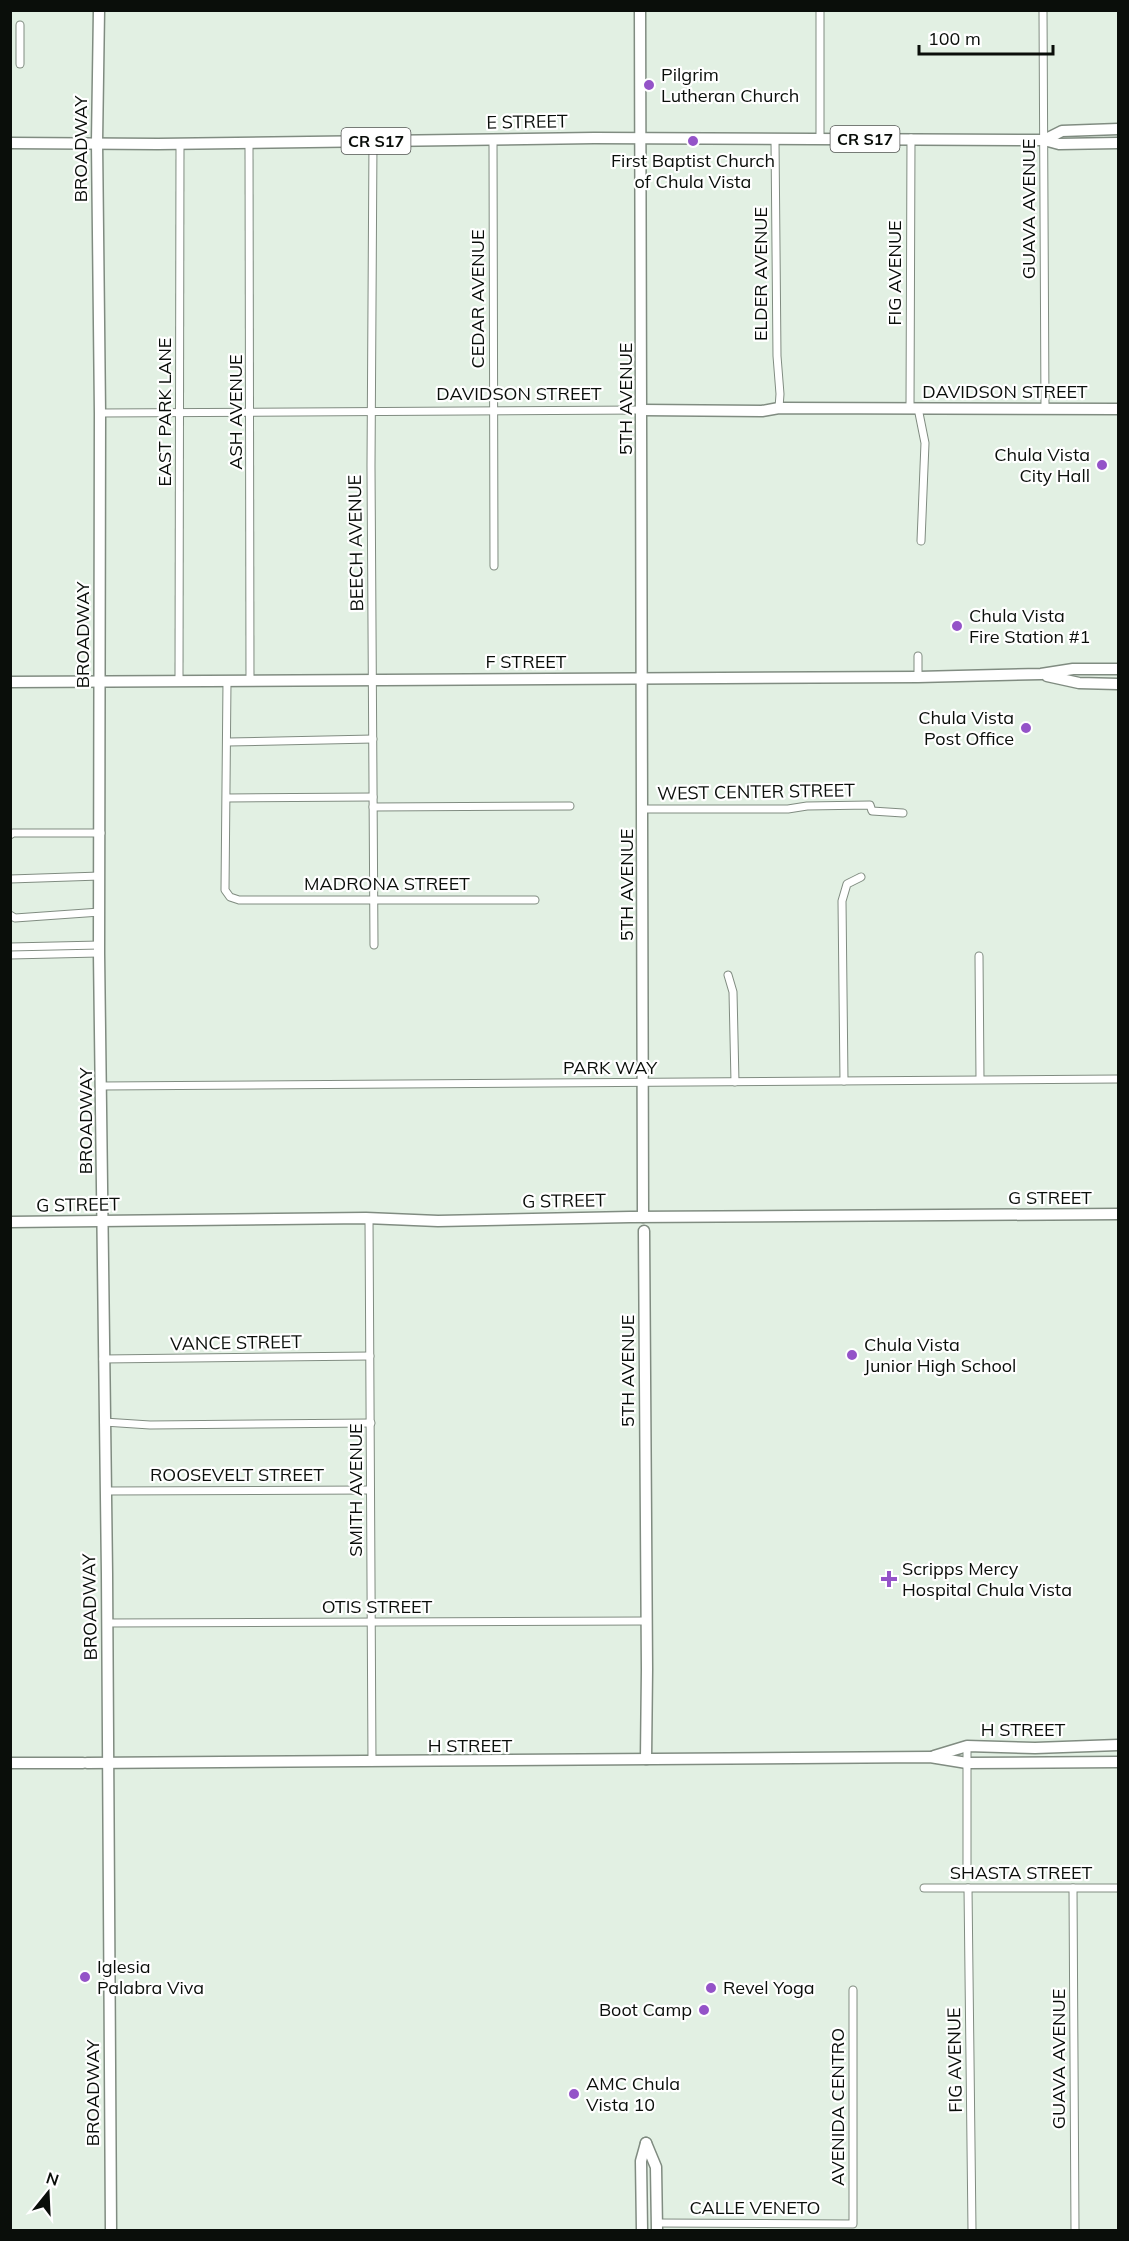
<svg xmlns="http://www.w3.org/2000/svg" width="1129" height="2241" viewBox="0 0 1129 2241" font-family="Mulish,sans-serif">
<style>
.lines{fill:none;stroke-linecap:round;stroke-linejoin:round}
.street-casing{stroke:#808c81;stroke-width:9}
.secondary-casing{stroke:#808c81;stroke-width:13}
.primary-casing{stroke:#808c81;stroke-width:13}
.street{stroke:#fff;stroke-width:7}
.secondary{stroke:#fff;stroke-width:10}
.primary{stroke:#fff;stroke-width:10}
.poi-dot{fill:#9453c8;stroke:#fff;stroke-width:2}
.labels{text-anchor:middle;stroke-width:4.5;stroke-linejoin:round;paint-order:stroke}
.shield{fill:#fff;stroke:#545654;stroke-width:1.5}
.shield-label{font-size:16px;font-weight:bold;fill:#0a0e0a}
.poi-label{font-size:18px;fill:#0a0e0a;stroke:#fff;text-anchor:start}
.street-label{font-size:18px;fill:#0a0e0a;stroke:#fff}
</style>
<rect width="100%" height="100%" fill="#e2f0e3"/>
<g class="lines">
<g class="street-casing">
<g id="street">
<path d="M820,10V139"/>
<path d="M1043,10L1045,408"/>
<path d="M20,25V64"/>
<path d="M493,139L494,566"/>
<path d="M775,140L777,356L780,394L779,408"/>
<path d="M373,141L371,466L374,945"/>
<path d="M249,142L250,681"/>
<path d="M910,408L911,138"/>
<path d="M918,408L925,443L921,541"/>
<path d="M100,413L642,410"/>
<path d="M918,677V656"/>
<path d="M179,682L180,143"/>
<path d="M227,682L225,890L230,897L239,900H535"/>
<path d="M228,742L373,739"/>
<path d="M227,798L373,797"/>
<path d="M373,807L570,806"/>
<path d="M642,809H788L807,806L870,805L872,811L903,813"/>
<path d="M10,835L13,833H101"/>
<path d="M10,879L100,876"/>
<path d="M10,915L15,918L100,912"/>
<path d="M10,947L100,945"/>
<path d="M10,955L99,953"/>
<path d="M979,956L980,1079"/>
<path d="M728,975L733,992L735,1082"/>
<path d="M844,1081L842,901L847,884L861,877"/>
<path d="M102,1086L1118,1079"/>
<path d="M369,1218L372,1762"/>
<path d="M103,1359L370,1356"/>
<path d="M104,1422L150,1425L371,1423"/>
<path d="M105,1491L370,1490"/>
<path d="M107,1623L646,1621"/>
<path d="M967,1869V1746"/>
<path d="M924,1888H1118"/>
<path d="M968,1888L972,2230"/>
<path d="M1073,1888L1075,2230"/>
<path d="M657,2223L853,2224V1990"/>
</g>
</g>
<g class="secondary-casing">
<g id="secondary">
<path d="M640,10L643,1217"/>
<path d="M642,410L762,411L779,408L1118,409"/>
<path d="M1047,676L1079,683L1118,684"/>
<path d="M10,682L918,677L1041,674L1073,669H1118"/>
<path d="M10,1222L366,1218L438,1221L630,1217L1118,1214"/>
<path d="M644,1231L647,1669L646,1759"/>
<path d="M646,2143L656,2167L657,2230"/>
<path d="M642,2230L641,2161L646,2143"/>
</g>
</g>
<g class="primary-casing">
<g id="primary">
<path d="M99,10L97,142L100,413L99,953L107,1574L111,2230"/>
<path d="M1044,140L1062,131L1118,129"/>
<path d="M10,143L158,144L594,138L1044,140L1059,144L1118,143"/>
<path d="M934,1756L967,1746L1035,1748L1118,1745"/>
<path d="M10,1763H83"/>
<path d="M87,1763C368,1762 649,1761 930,1757L967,1763L1118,1762"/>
</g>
</g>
<use href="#street" class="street"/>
<use href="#secondary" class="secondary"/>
<use href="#primary" class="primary"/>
</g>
<g class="poi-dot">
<circle cx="649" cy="85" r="6"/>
<circle cx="693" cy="141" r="6"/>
<circle cx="1102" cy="465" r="6"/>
<circle cx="957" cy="626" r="6"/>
<circle cx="1026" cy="728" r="6"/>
<circle cx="852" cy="1355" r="6"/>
<path d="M886 1570h6v6h6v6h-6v6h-6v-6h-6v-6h6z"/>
<circle cx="85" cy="1977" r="6"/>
<circle cx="711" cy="1988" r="6"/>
<circle cx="704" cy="2010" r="6"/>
<circle cx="574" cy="2094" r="6"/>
</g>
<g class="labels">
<g class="shield">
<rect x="830.5" y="126" width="69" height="26" rx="4.5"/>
<rect x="341.5" y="128" width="69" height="26" rx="4.5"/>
</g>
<g class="shield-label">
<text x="865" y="145">CR S17</text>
<text x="376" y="147">CR S17</text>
</g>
<g class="poi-label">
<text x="661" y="81">Pilgrim<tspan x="661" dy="21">Lutheran Church</tspan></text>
<text x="693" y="167" text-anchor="middle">First Baptist Church<tspan x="693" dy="21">of Chula Vista</tspan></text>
<text x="1090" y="461" text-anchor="end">Chula Vista<tspan x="1090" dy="21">City Hall</tspan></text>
<text x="969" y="622">Chula Vista<tspan x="969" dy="21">Fire Station #1</tspan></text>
<text x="1014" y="724" text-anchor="end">Chula Vista<tspan x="1014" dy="21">Post Office</tspan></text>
<text x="864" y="1351">Chula Vista<tspan x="864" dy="21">Junior High School</tspan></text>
<text x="902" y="1575">Scripps Mercy<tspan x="902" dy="21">Hospital Chula Vista</tspan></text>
<text x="97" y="1973">Iglesia<tspan x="97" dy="21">Palabra Viva</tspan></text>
<text x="723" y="1994">Revel Yoga</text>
<text x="692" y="2016" text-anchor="end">Boot Camp</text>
<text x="586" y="2090">AMC Chula<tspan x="586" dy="21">Vista 10</tspan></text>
</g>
<g class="street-label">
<text transform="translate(527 122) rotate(-1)" y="6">E STREET</text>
<text transform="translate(81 149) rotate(-90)" y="6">BROADWAY</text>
<text transform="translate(1029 209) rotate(-90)" y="6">GUAVA AVENUE</text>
<text transform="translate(895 273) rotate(-90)" y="6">FIG AVENUE</text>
<text transform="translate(761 274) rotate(-90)" y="6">ELDER AVENUE</text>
<text transform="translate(478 299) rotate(-90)" y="6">CEDAR AVENUE</text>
<text x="1005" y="398">DAVIDSON STREET</text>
<text x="519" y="400">DAVIDSON STREET</text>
<text transform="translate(626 399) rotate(-90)" y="6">5TH AVENUE</text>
<text transform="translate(165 412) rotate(-90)" y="6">EAST PARK LANE</text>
<text transform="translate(236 412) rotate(-90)" y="6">ASH AVENUE</text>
<text transform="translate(356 543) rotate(-91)" y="6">BEECH AVENUE</text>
<text transform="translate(83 635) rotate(-90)" y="6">BROADWAY</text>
<text x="526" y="668">F STREET</text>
<text transform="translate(756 792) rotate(-1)" y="6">WEST CENTER STREET</text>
<text x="387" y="890">MADRONA STREET</text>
<text transform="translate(627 885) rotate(-90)" y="6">5TH AVENUE</text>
<text x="610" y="1074">PARK WAY</text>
<text transform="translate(86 1121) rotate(-90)" y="6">BROADWAY</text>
<text x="1050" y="1204">G STREET</text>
<text transform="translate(564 1201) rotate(-1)" y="6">G STREET</text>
<text transform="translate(78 1205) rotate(-1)" y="6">G STREET</text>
<text transform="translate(236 1343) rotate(-1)" y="6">VANCE STREET</text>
<text transform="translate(628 1371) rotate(-90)" y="6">5TH AVENUE</text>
<text x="237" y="1481">ROOSEVELT STREET</text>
<text transform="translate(356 1490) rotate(-90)" y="6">SMITH AVENUE</text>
<text transform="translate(90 1607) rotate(-91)" y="6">BROADWAY</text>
<text x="377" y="1613">OTIS STREET</text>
<text x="1023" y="1736">H STREET</text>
<text x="470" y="1752">H STREET</text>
<text x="1021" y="1879">SHASTA STREET</text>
<text transform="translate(1059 2059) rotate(-90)" y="6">GUAVA AVENUE</text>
<text transform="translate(955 2060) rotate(-91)" y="6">FIG AVENUE</text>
<text transform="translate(93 2093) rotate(-90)" y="6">BROADWAY</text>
<text transform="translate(838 2107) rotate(-90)" y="6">AVENIDA CENTRO</text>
<text x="755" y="2214">CALLE VENETO</text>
</g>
</g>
<rect width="1129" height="2241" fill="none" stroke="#0a0e0a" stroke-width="24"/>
<g transform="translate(48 2193) rotate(18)" stroke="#ffffff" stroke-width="4.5" paint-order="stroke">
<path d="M0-4.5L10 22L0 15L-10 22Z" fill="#0a0e0a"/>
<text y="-9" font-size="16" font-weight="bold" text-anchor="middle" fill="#0a0e0a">N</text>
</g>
<path d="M919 45v9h134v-9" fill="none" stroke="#0a0e0a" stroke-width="3"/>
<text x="928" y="45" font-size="18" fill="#0a0e0a" stroke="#ffffff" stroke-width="4.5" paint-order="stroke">100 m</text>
</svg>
